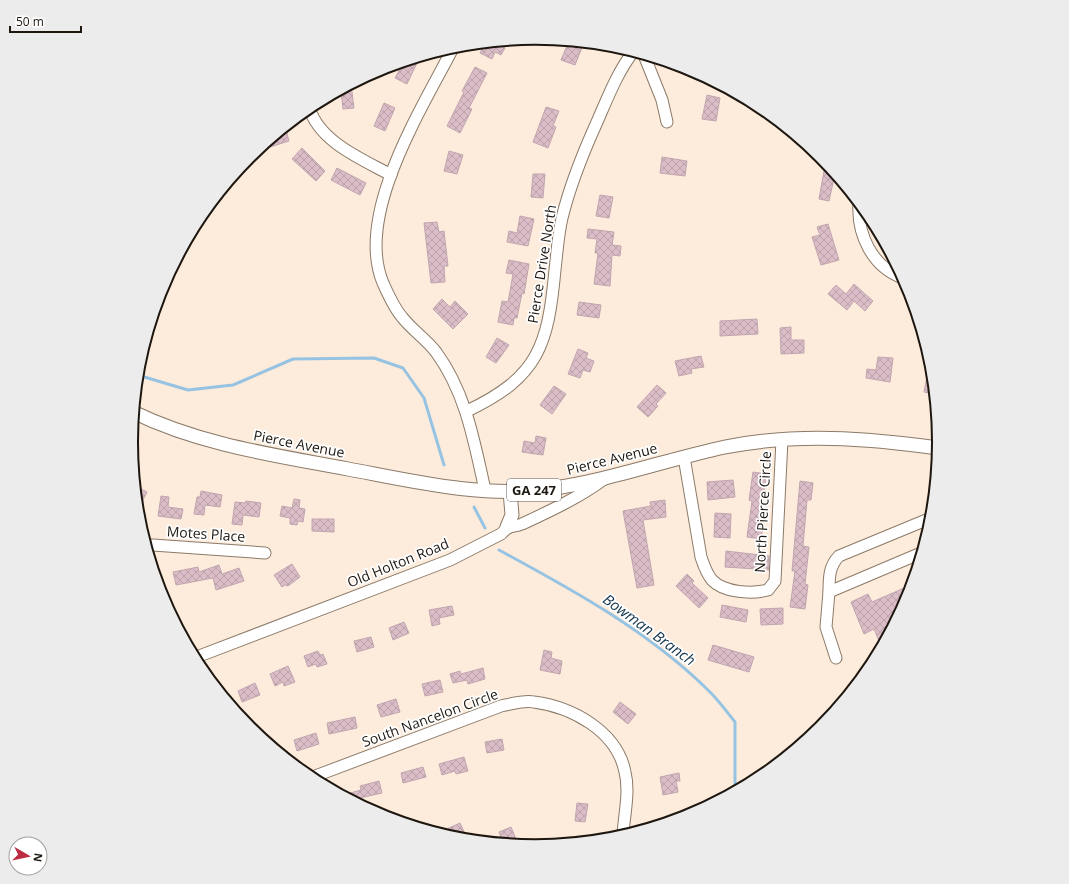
<svg xmlns="http://www.w3.org/2000/svg" width="1069" height="884" viewBox="0 0 1069 884" font-family="'Open Sans',sans-serif">
<style>
.lines{fill:none;stroke-linecap:round;stroke-linejoin:round}
.stream{stroke:#97c3e3;stroke-width:3}
.building{fill:url(#building-cross-hatch);stroke:#c1a5af}
.minor-casing{stroke:#8c7a68;stroke-width:13}
.major-casing{stroke:#8c7a68;stroke-width:15}
.minor{stroke:#fff;stroke-width:11}
.major{stroke:#fff;stroke-width:13}
.labels{text-anchor:middle;stroke-width:3.5;stroke-linejoin:round;paint-order:stroke}
.shield{fill:#fff;stroke:#625d58;stroke-width:1}
.shield-label{font-size:13px;font-weight:bold;fill:#1e1710}
.street-label{font-size:14px;fill:#1e1710;stroke:#fff}
.water-label{font-size:15px;font-style:italic;fill:#13364d;stroke:#fff}
.rim{fill:none;stroke:#1e1710;stroke-width:2}
</style>
<defs>
<pattern id="building-cross-hatch" width="8" height="8" patternUnits="userSpaceOnUse"><rect width="8" height="8" fill="#dabdc7"/><path d="M0 0l8 8M0 8l8-8" fill="none" stroke="#bba2aa"/></pattern>
</defs>
<rect width="100%" height="100%" fill="#fdecdc"/>
<g class="lines">
<g class="stream">
<path d="M139,361L141,376L188,390L233,385L293,359L374,358L403,368L424,398L444,465"/>
<path d="M474,507L485,528"/>
<path d="M499,550C573,590 650,632 710,692C719,701 727,712 735,722V783L737,790"/>
</g>
</g>
<g class="building">
<path d="M501,41L499,45L505,48L501,55L495,52L492,59L480,53L485,43Z"/>
<path d="M569,41L583,45L575,65L561,60Z"/>
<path d="M411,59L417,63L407,84L395,78L404,62Z"/>
<path d="M475,67L487,73L469,108L472,109L460,133L447,126L464,92L462,91Z"/>
<path d="M351,84L354,108L343,109L341,90Z"/>
<path d="M707,95L720,98L716,121L702,119Z"/>
<path d="M384,103L395,108L385,131L374,126Z"/>
<path d="M546,107L559,111L553,126L556,127L548,148L533,142Z"/>
<path d="M285,127L289,141L270,147L268,141Z"/>
<path d="M302,148L325,171L316,181L292,159Z"/>
<path d="M449,151L463,155L457,174L444,171Z"/>
<path d="M662,157L687,161L685,176L660,173Z"/>
<path d="M337,168L366,183L360,195L331,180Z"/>
<path d="M824,171L835,174L829,201L819,199Z"/>
<path d="M533,174H545L543,198L531,197Z"/>
<path d="M600,195L613,197L609,218L596,216Z"/>
<path d="M520,216L534,219L528,246L507,242L509,231L517,233Z"/>
<path d="M437,222L439,232L444,231L448,266H444L445,282L431,283L424,223Z"/>
<path d="M828,224L839,260L821,265L812,237L820,235L817,227Z"/>
<path d="M588,229L614,232L612,245L621,246L620,256L612,255L610,286L594,284L598,253H595L597,239L587,238Z"/>
<path d="M509,260L529,264L524,294L522,293L517,318H514L513,325L498,322L502,301L508,302L513,274L506,273Z"/>
<path d="M854,284L873,301L865,311L854,301L847,310L828,294L836,285L846,294Z"/>
<path d="M442,299L450,307L455,301L468,314L453,329L433,309Z"/>
<path d="M579,302L601,305L599,318L577,315Z"/>
<path d="M757,319L758,334L720,336V321Z"/>
<path d="M791,327V340H804V353L781,354L780,328Z"/>
<path d="M497,338L509,345L496,363L486,357Z"/>
<path d="M578,349L588,353L586,358L594,361L590,372L583,370L580,378L568,374Z"/>
<path d="M701,356L704,367L691,369L692,373L679,376L675,361Z"/>
<path d="M878,357L893,358L890,382L866,378L867,369L876,370Z"/>
<path d="M929,366H931L934,394L924,392Z"/>
<path d="M657,385L666,393L656,404L658,406L648,417L637,407Z"/>
<path d="M554,386L566,394L552,414L540,405Z"/>
<path d="M536,436L546,438L543,455L522,452L524,441L535,443Z"/>
<path d="M753,472L766,474L762,509L761,520H764L761,539L747,537L752,501L749,500Z"/>
<path d="M733,480L735,497L708,500L707,482Z"/>
<path d="M800,481L813,483L811,500H807L803,546L809,547L805,584L808,585L805,609L790,607L795,571H792Z"/>
<path d="M135,486L147,492L137,512L136,493Z"/>
<path d="M201,491L222,495L220,507L205,505L204,515L194,514L197,497H200Z"/>
<path d="M161,496L169,497L168,507L183,509L181,519L158,516Z"/>
<path d="M294,499L300,500L299,508L305,509L303,522L298,521L297,525L290,524V518L280,516L282,506L292,508Z"/>
<path d="M665,500L666,517L643,520L654,585L637,588L623,511L651,506L650,502Z"/>
<path d="M246,501L261,503L259,517L243,515L242,525L232,524L235,502L245,503Z"/>
<path d="M715,513L731,514L730,538L714,537Z"/>
<path d="M312,519H334V532L312,531Z"/>
<path d="M726,551L769,556V570L758,569V567L756,569L725,567Z"/>
<path d="M292,564L300,577L288,586L285,585L282,587L274,575Z"/>
<path d="M219,565L222,574L239,568L244,581L216,590L213,578L176,585L173,572L198,567L199,572Z"/>
<path d="M687,574L694,581L692,583L708,598L699,608L676,586Z"/>
<path d="M911,585L908,597L881,646L874,629L864,634L851,602L868,594L872,602Z"/>
<path d="M722,605L748,610L746,622L720,617Z"/>
<path d="M452,606L454,615L439,618L440,624L432,626L429,610Z"/>
<path d="M783,608V624L761,625L760,609Z"/>
<path d="M404,622L409,633L393,640L389,628Z"/>
<path d="M371,637L374,647L357,652L354,641Z"/>
<path d="M713,645L754,657L749,672L708,660Z"/>
<path d="M544,650L552,652L551,658L562,661L560,674L540,670Z"/>
<path d="M318,651L320,655L323,654L327,664L317,667L316,664L308,667L304,656Z"/>
<path d="M288,666L295,682L284,686L283,682L275,686L270,674Z"/>
<path d="M483,668L485,679L468,684L467,680L453,683L450,674L460,671L461,674Z"/>
<path d="M440,680L443,692L425,696L422,684Z"/>
<path d="M255,683L260,695L242,702L238,691Z"/>
<path d="M396,699L400,712L381,717L377,705Z"/>
<path d="M620,702L636,714L628,724L613,712Z"/>
<path d="M355,717L357,728L329,734L327,723Z"/>
<path d="M316,733L319,744L297,751L294,740Z"/>
<path d="M502,739L504,750L487,753L485,742Z"/>
<path d="M464,757L468,771L456,774L455,771L442,775L439,764Z"/>
<path d="M423,767L426,777L403,783L401,773Z"/>
<path d="M679,773L680,781H676L678,792L663,795L660,777Z"/>
<path d="M379,781L382,793L351,800L343,795L361,790L360,786Z"/>
<path d="M577,803L588,804L585,822L575,821Z"/>
<path d="M460,823L466,836L455,838L438,833Z"/>
<path d="M511,827L518,844L503,843L499,832Z"/>
</g>
<g class="lines">
<g class="minor-casing">
<g id="minor">
<path d="M454,46C423,107 354,214 383,283C388,294 394,308 402,317C412,330 426,339 436,352C466,393 474,441 485,490"/>
<path d="M644,55L662,100L667,122"/>
<path d="M309,107C319,142 362,159 391,175"/>
<path d="M859,204C857,234 872,267 903,278"/>
<path d="M467,411C539,377 548,345 555,270C557,253 558,235 562,218C570,185 583,153 597,122C608,97 617,73 633,52"/>
<path d="M684,457L701,557C704,566 706,573 712,580C724,593 752,594 768,590L775,581L782,440"/>
<path d="M146,546L153,545L265,553"/>
<path d="M921,553L829,592C829,578 829,566 839,556L931,518"/>
<path d="M829,592L826,627L836,658"/>
<path d="M194,658L450,560L501,534C510,524 512,528 522,524C550,511 580,497 604,479"/>
<path d="M310,778L501,706C511,704 524,700 534,702C572,707 617,731 625,772C630,792 624,815 623,835"/>
</g>
</g>
<g class="major-casing">
<g id="major">
<path d="M133,412C201,445 274,455 348,469C412,481 482,498 548,489C608,481 665,460 725,447C795,433 867,438 938,448"/>
<path d="M507,527L512,515L510,491"/>
</g>
</g>
<use href="#minor" class="minor"/>
<use href="#major" class="major"/>
</g>
<g class="labels">
<rect class="shield" x="507" y="479" width="54" height="22" rx="3"/>
<g class="shield-label">
<text x="534" y="495">GA 247</text>
</g>
<g class="street-label">
<text transform="translate(542 264) rotate(-81)" y="5">Pierce Drive North</text>
<text transform="translate(299 444) rotate(11)" y="5">Pierce Avenue</text>
<text transform="translate(612 459) rotate(-14)" y="5">Pierce Avenue</text>
<text transform="translate(763 512) rotate(-87)" y="5">North Pierce Circle</text>
<text transform="translate(206 534) rotate(4)" y="5">Motes Place</text>
<text transform="translate(398 563) rotate(-22)" y="5">Old Holton Road</text>
<text transform="translate(430 718) rotate(-20)" y="5">South Nancelon Circle</text>
</g>
<g class="water-label">
<text transform="translate(649 630) rotate(36)" y="5">Bowman Branch</text>
</g>
</g>
<path d="M0 0H1069V884H0ZM138 442a397 397 0 1 1 794 0a397 397 0 1 1-794 0Z" fill="#edecec" fill-rule="evenodd"/>
<path class="rim" d="M138 442a397 397 0 1 1 794 0a397 397 0 1 1-794 0Z"/>
<g transform="translate(28 856) rotate(99)"><circle r="19" fill="#ffffff" stroke="#a5a29f"/>
<path d="M0-3L7 15L0 10L-7 15Z" fill="#bc2b3f"/>
<text y="-6" font-size="11" font-weight="bold" text-anchor="middle" fill="#1e1710">N</text>
</g>
<path d="M10 26v6h71v-6" fill="none" stroke="#1e1710" stroke-width="2"/>
<text x="16" y="26" font-size="12" fill="#1e1710" stroke="#ffffff" stroke-width="3" paint-order="stroke">50 m</text>
</svg>
